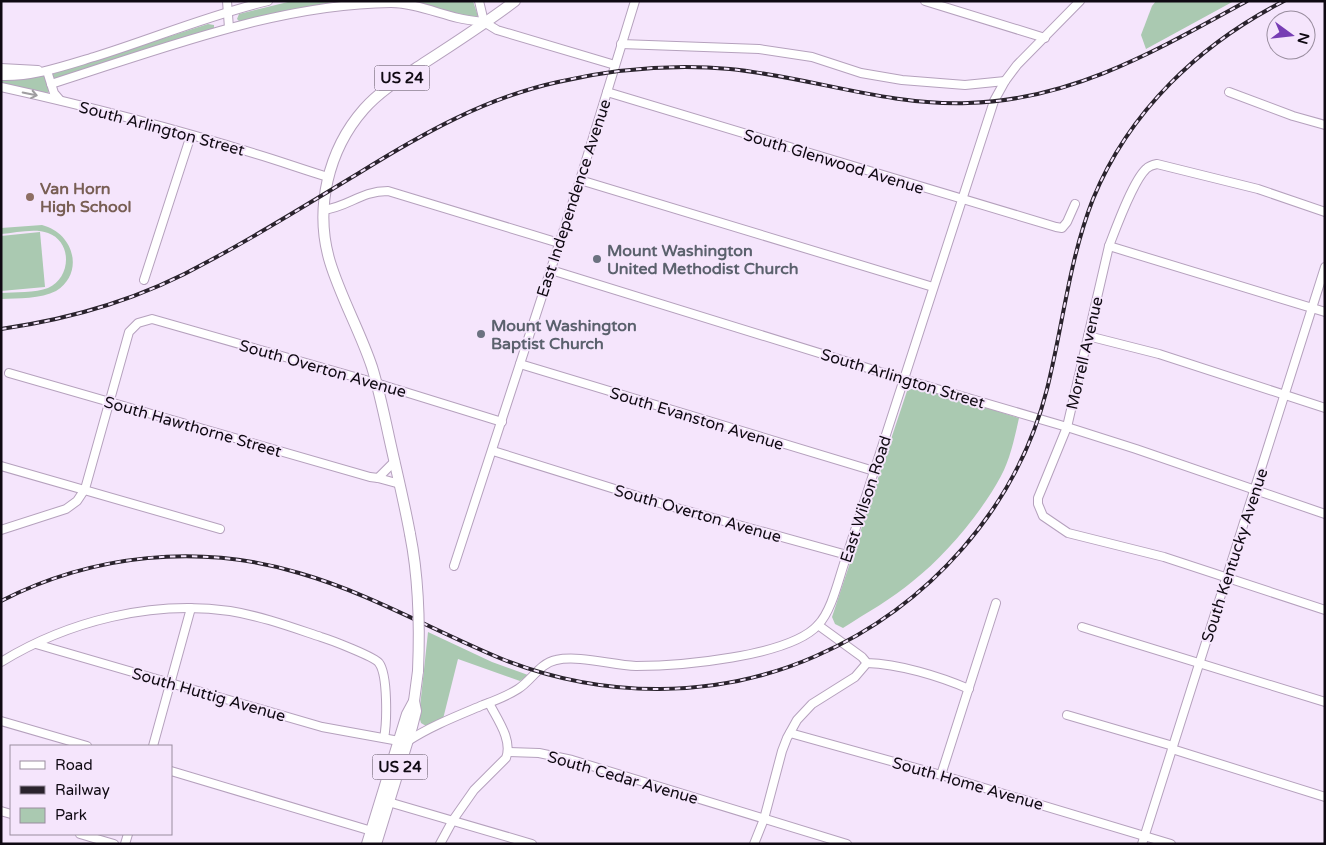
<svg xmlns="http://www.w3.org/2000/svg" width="1326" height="845" viewBox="0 0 1326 845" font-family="'Varela Round',sans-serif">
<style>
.green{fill:#aac9b1}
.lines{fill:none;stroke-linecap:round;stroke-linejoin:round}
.minor-casing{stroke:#b5a1bd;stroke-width:10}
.major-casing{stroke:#b5a1bd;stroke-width:12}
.minor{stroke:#fff;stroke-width:8}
.major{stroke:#fff;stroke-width:10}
.rail-casing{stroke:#2a232d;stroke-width:4}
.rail{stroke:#f5e5fc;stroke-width:2;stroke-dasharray:5.5;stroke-linecap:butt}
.major-bridge-casing{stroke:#b5a1bd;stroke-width:12;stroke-linecap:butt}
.major-bridge{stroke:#fff;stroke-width:10}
.oneway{stroke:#9f9da0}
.education-dot{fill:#8d6e63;stroke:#f5e5fc;stroke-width:2}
.worship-dot{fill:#6b7280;stroke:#f5e5fc;stroke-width:2}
.labels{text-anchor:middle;stroke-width:4;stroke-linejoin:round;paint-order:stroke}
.shield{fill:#f5e5fc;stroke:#544b58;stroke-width:1}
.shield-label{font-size:15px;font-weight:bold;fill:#0f0912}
.street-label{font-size:16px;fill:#0f0912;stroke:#f5e5fc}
.education-label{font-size:16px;font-weight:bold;fill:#785e54;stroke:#f5e5fc;text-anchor:start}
.worship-label{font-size:16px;font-weight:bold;fill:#5b616d;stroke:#f5e5fc;text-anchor:start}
</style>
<rect width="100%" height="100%" fill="#f5e5fc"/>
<g class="green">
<path d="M292,1H337L244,21L240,22L237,19L239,14Z"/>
<path d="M402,1H473L478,16L476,18H472Z"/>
<path d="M1156,1H1234L1146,49L1141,35L1152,6Z"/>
<path d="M208,24L214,25V29L53,80L52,74Z"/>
<path d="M44,75L46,76L50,89L48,93L1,85V78Z"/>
<path d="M42,225C74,233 85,273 56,291C41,299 18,298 1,299V293C14,292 36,293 48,288C71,278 73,242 48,233C34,228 16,233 1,234V228Z"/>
<path d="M40,232L45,287L1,291V236Z"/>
<path d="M918,386L1019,418C1015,436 1010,460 1001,476C982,512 945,556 913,581C892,599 866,613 843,628L835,624L832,617L907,391Z"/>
<path d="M428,632L492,662L528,675L520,681L458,659L443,719L426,726L421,723L419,716Z"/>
</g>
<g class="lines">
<g class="minor-casing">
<g id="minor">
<path d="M227,1L229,28"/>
<path d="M479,1L484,22L497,30L615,65"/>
<path d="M925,1L1045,38"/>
<path d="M621,44L759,49L812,57L861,73L902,80L965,85L1005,81"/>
<path d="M1,68L38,70"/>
<path d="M47,71L54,93L60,100"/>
<path d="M1,76C33,77 64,66 94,57C152,39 209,15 268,1"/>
<path d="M51,84C159,50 277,4 391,3C413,3 437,13 458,18C466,20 475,21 484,22"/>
<path d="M1,87C87,106 172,128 256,154C280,161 304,170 328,177"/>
<path d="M607,92L1056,227L1062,228L1067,222L1075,204"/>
<path d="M1229,92L1293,116L1325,125"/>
<path d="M580,180L933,287"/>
<path d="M323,210C349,207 360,191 388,191L559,243"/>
<path d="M1325,212L1258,189L1157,164C1152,165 1149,166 1146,169C1133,181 1116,228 1109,246L1067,427L1038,498V504L1043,516L1068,533L1164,557L1325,610"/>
<path d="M1109,246L1325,312"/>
<path d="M551,270L903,379L1067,427L1136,449L1325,514"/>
<path d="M144,280L191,135"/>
<path d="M1088,336L1159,354L1325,408"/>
<path d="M520,364L874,471"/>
<path d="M9,373L370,477L378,478L400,484"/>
<path d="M493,451L666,505L847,555"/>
<path d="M1,466L220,529"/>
<path d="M378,478L395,461"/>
<path d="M1,530L66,509L77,501L85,489L129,332L138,323L152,319L376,383L502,422"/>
<path d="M454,566L580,180L635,1"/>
<path d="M818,625L862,657L867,663C899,664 939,676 969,689"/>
<path d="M1082,627L1325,702"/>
<path d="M36,644L322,727L399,741"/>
<path d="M1,662C68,621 152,600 230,611C261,616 291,627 321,637C331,640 375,657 379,663C388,675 387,723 384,738"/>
<path d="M1067,715L1173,746"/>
<path d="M1,721L87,746"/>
<path d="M790,733L941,775L1171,844"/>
<path d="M408,741C431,726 457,716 483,705C494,701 507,696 518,689C531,681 540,663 556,660C579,655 612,665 636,666C678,666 789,657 818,625C833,609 839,576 847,555L994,101L1005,81L1017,65L1080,1"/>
<path d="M153,746L191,608"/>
<path d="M1172,749L1325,797"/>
<path d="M509,752L539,753L572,760L847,844"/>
<path d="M171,771L375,832"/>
<path d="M941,775L996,603"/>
<path d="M385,801L532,844"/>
<path d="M1,811L11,814"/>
<path d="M80,834L114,844"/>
<path d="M125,844L128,834"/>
<path d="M440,844L453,820L474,790L506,758C513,740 497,719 489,703"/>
<path d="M754,844L764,819L782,751L787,738L797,720L812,704L855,677L867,663"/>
<path d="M1142,844L1325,267"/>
</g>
</g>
<g class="major-casing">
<g id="major">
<path d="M410,534C404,501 396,469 389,437C384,414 379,390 372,367C360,331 341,298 330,262C314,209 328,150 364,109C381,90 403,77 424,63C455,43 486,23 515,1"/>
<path d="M367,844L407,714L414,701L418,671"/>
<path d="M376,844L412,727L416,711L414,701"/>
</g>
</g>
<use href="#minor" class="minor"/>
<use href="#major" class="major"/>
<g class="rail-casing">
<g id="rail">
<path d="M1,329C76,318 143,298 209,261C260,234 309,203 359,173C422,134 485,98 558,82C614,69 672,64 730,69C810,77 887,106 968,103C1073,100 1157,50 1247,1"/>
<path d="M1,601C93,554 200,543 299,573C369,593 434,631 502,659C603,699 716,700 816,656C928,607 1017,508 1047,389C1063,325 1069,260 1093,199C1129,111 1200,44 1284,1"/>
</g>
</g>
<use href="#rail" class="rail"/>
<g class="major-bridge-casing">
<path id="major-bridge" d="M410,534C419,579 420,625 418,671"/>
</g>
<use href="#major-bridge" class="major-bridge"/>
</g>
<defs><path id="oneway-shaft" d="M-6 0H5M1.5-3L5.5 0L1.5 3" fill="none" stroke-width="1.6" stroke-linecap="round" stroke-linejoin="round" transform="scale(1.25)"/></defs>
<use class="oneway" href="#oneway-shaft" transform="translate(30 94) rotate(12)"/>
<circle class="education-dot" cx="30" cy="197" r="5"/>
<g class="worship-dot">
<circle cx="597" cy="259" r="5"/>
<circle cx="481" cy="334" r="5"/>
</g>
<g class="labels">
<g class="shield">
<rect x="374.5" y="65.5" width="55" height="25" rx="4"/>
<rect x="372.5" y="754.5" width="55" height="25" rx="4"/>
</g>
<g class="shield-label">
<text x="402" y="83">US 24</text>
<text x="400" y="772">US 24</text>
</g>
<g class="street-label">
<text transform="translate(162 128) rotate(15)" y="6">South Arlington Street</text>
<text transform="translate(834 161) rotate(17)" y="6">South Glenwood Avenue</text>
<text transform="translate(573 198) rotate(-72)" y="6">East Independence Avenue</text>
<text transform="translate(1084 353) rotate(-77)" y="6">Morrell Avenue</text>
<text transform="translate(323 368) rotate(16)" y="6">South Overton Avenue</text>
<text transform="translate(903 378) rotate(17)" y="6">South Arlington Street</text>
<text transform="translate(697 418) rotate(17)" y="6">South Evanston Avenue</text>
<text transform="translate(193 426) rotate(16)" y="6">South Hawthorne Street</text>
<text transform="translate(865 499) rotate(-72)" y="6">East Wilson Road</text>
<text transform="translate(698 513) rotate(16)" y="6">South Overton Avenue</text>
<text transform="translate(1234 555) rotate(-72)" y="6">South Kentucky Avenue</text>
<text transform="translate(209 694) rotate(16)" y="6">South Huttig Avenue</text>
<text transform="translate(623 777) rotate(16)" y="6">South Cedar Avenue</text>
<text transform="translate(968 783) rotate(16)" y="6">South Home Avenue</text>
</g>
<g class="education-label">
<text x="40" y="194">Van Horn<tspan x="40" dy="18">High School</tspan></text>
</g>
<g class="worship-label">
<text x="607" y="256">Mount Washington<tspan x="607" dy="18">United Methodist Church</tspan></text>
<text x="491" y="331">Mount Washington<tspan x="491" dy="18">Baptist Church</tspan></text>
</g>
</g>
<rect width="1326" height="845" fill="none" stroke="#0f0912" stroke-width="5"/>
<rect x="10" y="745" width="162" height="90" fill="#f5e5fc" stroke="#998d9e"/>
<rect x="20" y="761" width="25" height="8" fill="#ffffff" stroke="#998d9e"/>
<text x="55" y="770" font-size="15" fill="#0f0912">Road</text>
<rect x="20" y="786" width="25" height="8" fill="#2a232d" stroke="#998d9e"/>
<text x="55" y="795" font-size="15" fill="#0f0912">Railway</text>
<rect x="20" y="808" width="25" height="15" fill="#aac9b1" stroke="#998d9e"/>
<text x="55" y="820" font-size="15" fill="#0f0912">Park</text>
<g transform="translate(1291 35) rotate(105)"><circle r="24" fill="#f5e5fc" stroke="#998d9e"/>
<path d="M0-4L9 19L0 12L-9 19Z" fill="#773db4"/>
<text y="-8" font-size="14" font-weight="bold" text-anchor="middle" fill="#0f0912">N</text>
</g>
</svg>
